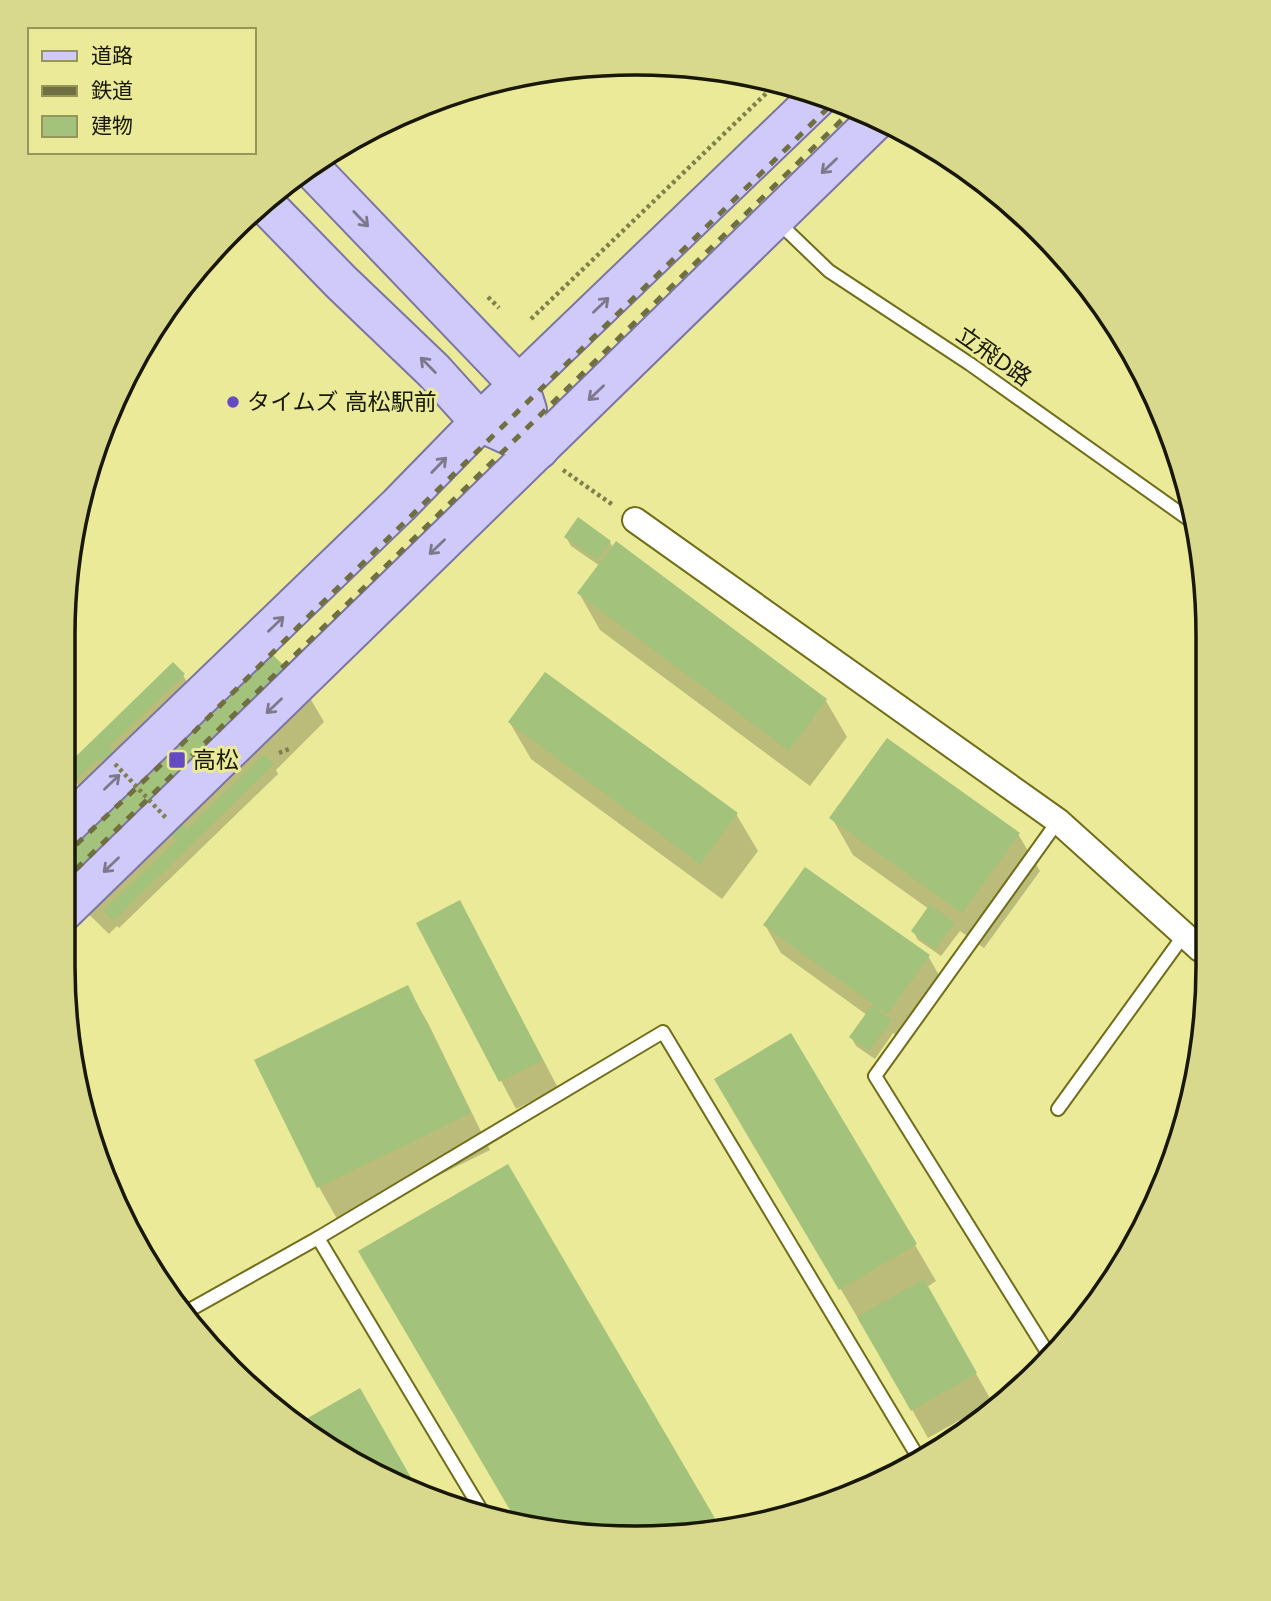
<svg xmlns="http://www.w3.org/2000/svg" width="1271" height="1601" viewBox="0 0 1271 1601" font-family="Poppins,'Noto Sans JP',sans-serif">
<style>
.shadow{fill:#0003}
.building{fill:#a3c37c}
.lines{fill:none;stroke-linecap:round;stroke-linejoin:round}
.lane-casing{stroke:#706e19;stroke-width:16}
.street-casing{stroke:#706e19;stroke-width:28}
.primary-casing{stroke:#7b75a2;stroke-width:42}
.path{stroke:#80804c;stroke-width:4.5;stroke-dasharray:3.5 3.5;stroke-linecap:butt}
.lane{stroke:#fff;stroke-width:12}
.street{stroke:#fff;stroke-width:24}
.primary{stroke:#d0cafb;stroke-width:38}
.rail{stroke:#706f41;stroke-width:5;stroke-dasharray:9 9;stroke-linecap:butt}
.path-bridge{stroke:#80804c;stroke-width:4.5;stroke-dasharray:3.5 3.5;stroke-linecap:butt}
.oneway{stroke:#7d798a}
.poi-dot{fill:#654bc3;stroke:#eaea99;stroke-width:2.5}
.labels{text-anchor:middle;stroke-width:6;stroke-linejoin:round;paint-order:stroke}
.street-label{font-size:23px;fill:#181701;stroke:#eaea99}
.poi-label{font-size:23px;fill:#181701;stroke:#eaea99;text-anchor:start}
.rim{fill:none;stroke:#181701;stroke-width:3.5}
</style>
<rect width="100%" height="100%" fill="#eaea99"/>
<g class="shadow">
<path d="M566,537L610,542L613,548L616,544L826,701L847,737L810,786L600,630L579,593L600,566L571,546Z"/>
<path d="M183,675L188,684L303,686L324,722L276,770L278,774L119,928L117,926L109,934L63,889V817L81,789L66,769Z"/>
<path d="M510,723L736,814L758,851L722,899L531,759Z"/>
<path d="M832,818L1018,834L1040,871L984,948L960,931L941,956L918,940L913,931L929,909L853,855Z"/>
<path d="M418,923L475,930L558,1088L516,1109Z"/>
<path d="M765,925L928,956L944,984L904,1041L893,1033L875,1059L856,1046L851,1037L867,1015L781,953Z"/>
<path d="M407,987L428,1023L490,1150L340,1224L319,1187L256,1061Z"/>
<path d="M738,1116L915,1245L936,1281L927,1287L992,1402L928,1438L864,1324L862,1325Z"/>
</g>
<g class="building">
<path d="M578,517L611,541L597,560L564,537Z"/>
<path d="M616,541L827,699L789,751L577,593Z"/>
<path d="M250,633L304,685L172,814L187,829L264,754L274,764L113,921L103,911L177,840L162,825L87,898L63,875V815L110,770L99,758L75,781L64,768L173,662L185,674L109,747L121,759Z"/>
<path d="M545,672L738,813L700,864L508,722Z"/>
<path d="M887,738L1020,833L962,913L829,818Z"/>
<path d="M805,867L930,955L887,1014L763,925Z"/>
<path d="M460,900L543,1060L499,1082L416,923Z"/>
<path d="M930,904L955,923L935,949L911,931Z"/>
<path d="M408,985L471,1113L317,1188L254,1060Z"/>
<path d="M872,1005L892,1020L869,1051L849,1037Z"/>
<path d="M791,1033L917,1244L839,1290L714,1079Z"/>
<path d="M508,1164L720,1527L635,1538L517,1522L358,1251Z"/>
<path d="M924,1279L977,1373L911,1411L857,1317Z"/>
<path d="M360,1388L418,1490L349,1461L299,1423Z"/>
</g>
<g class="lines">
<g class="lane-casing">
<g id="lane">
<path d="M778,222L829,271L970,364L1194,523"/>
<path d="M1058,1109L1184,935"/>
<path d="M318,1238L486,1518"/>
<path d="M186,1312L318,1238L663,1032L921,1462"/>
<path d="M1049,1355L875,1076L1058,821"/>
</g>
</g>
<g class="street-casing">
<path id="street" d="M635,520L1058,821L1200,949"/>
</g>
<g class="primary-casing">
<g id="primary">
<path d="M313,170L519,385L527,410"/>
<path d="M268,207L341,282L434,371L480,422L539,449"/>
<path d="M63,829L399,505L480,422L819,96"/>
<path d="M63,912L878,118"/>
</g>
</g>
<g class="path">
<path d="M488,297L499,308"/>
<path d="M531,319L778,82"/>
<path d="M563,470L613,505"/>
<path d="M279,753L289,749"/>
</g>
<use href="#lane" class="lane"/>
<use href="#street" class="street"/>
<use href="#primary" class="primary"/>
<g class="rail">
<path d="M63,857L167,759L313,612L834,102"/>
<path d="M63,882L853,109"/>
</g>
<path class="path-bridge" d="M115,764L167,819"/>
</g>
<defs><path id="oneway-shaft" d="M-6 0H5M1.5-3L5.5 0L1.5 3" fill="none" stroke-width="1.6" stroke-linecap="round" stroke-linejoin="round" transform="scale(1.75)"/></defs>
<g class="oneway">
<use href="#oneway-shaft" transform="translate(829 166) rotate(136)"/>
<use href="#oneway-shaft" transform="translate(361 219) rotate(46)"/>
<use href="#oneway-shaft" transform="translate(601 305) rotate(-44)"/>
<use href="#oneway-shaft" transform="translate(428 365) rotate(-135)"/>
<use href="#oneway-shaft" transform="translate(596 393) rotate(136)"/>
<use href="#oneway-shaft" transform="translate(439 465) rotate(-46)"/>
<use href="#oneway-shaft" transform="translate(437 547) rotate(136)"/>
<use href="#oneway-shaft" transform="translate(276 624) rotate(-44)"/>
<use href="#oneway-shaft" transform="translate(274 706) rotate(136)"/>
<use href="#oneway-shaft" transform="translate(112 782) rotate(-44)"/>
<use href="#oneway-shaft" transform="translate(111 865) rotate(136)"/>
</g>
<g class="poi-dot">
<circle cx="233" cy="402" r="7"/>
<rect x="168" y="751" width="18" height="18" rx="3.5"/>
</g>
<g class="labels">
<g class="street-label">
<text transform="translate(994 356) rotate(35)" y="8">立飛D路</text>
</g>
<g class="poi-label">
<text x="247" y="410">タイムズ 高松駅前</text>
<text x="193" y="768">高松</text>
</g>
</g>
<path d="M0 0H1271V1601H0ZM635 75H636A560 560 0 0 1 1196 635V966A560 560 0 0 1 636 1526H635A560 560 0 0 1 75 966V635A560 560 0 0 1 635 75Z" fill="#d9d98d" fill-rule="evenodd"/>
<path class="rim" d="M635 75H636A560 560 0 0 1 1196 635V966A560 560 0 0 1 636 1526H635A560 560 0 0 1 75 966V635A560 560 0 0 1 635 75Z"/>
<rect x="28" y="28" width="228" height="126" fill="#eaea99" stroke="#96965c" stroke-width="2"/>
<rect x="42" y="51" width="35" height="10" fill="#d0cafb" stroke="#96965c" stroke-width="2"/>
<text x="91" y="63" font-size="21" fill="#181701">道路</text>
<rect x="42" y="86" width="35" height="10" fill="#706f41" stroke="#96965c" stroke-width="2"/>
<text x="91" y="98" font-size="21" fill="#181701">鉄道</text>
<rect x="42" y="116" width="35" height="21" fill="#a3c37c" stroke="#96965c" stroke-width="2"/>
<text x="91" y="133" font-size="21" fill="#181701">建物</text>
</svg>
